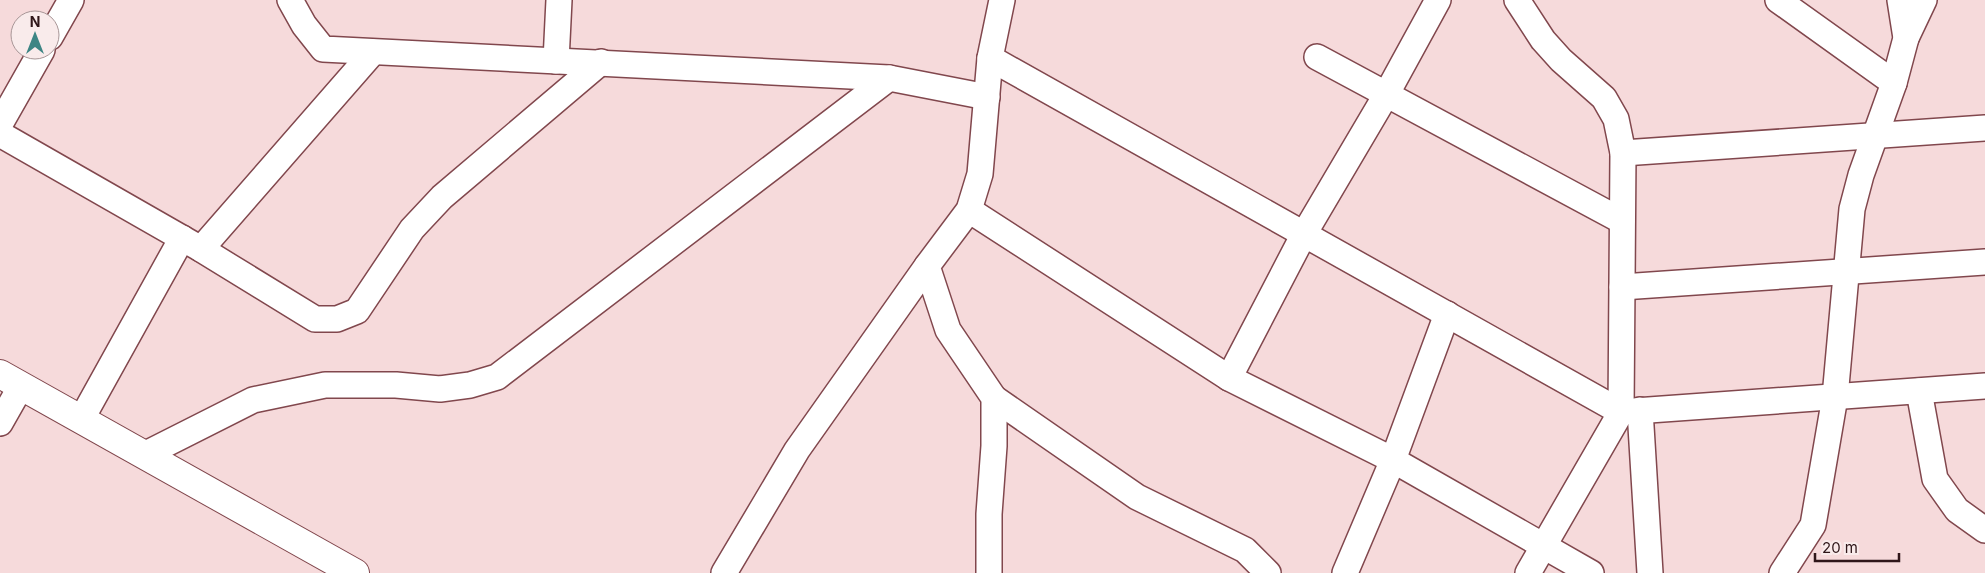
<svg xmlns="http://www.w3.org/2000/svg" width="1985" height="573" viewBox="0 0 1985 573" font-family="Inter,sans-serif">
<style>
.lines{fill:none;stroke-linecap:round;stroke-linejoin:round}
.minor-casing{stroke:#81474d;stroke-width:28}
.tertiary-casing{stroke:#81474d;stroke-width:30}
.minor{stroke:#fff;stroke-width:25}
.tertiary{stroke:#fff;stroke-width:28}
</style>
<rect width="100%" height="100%" fill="#f6dadb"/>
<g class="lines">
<g class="minor-casing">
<g id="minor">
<path d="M290,0L304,25L323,49L889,78L987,97"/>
<path d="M1517,0L1543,40L1561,60L1604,98L1616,119L1623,153L1621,412L1528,573"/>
<path d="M1778,0L1894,83"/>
<path d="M50,37L71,0"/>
<path d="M1906,38L1924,0"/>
<path d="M1317,57L1622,221"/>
<path d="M990,58L1621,412L1985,386"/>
<path d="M556,61L559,0"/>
<path d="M0,124L42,50"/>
<path d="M0,134L201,249L315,319H337L357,311L412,229L442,197L601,62"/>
<path d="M1623,153L1985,128"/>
<path d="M969,210L1229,378L1393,460L1591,573"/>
<path d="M201,249L373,52"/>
<path d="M1622,287L1985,262"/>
<path d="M1229,378L1304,234L1386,95L1438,0"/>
<path d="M1919,391L1935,479L1957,510L1985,530"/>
<path d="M994,398L1137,497L1245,550L1268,573"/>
<path d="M1640,410L1650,573"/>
<path d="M81,420L182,238"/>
<path d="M0,423L21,386"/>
<path d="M144,455L253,400L325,385H396L440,389L470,385L497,377L889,78"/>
<path d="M724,573L797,450L927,266"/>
<path d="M989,573V514L994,446V398L948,330L927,266L969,210L980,174L990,58L1002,0"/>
<path d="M1345,573L1393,460L1447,314"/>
<path d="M1782,573L1813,525L1835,397L1852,209L1861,175L1894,83L1906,38L1900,0"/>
</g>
</g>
<g class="tertiary-casing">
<path id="tertiary" d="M0,374L355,573"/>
</g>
<use href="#minor" class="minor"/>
<use href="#tertiary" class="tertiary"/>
</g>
<g transform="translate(35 35)"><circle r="24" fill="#f9ebeb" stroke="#a89697"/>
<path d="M0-4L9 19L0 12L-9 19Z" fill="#3d8584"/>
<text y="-8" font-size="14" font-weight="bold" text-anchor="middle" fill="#2f1619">N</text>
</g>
<path d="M1815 553v8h84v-8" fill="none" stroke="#2f1619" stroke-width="2.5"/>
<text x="1822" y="553" font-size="15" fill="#2f1619" stroke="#f9ebeb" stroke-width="4" paint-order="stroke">20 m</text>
</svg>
